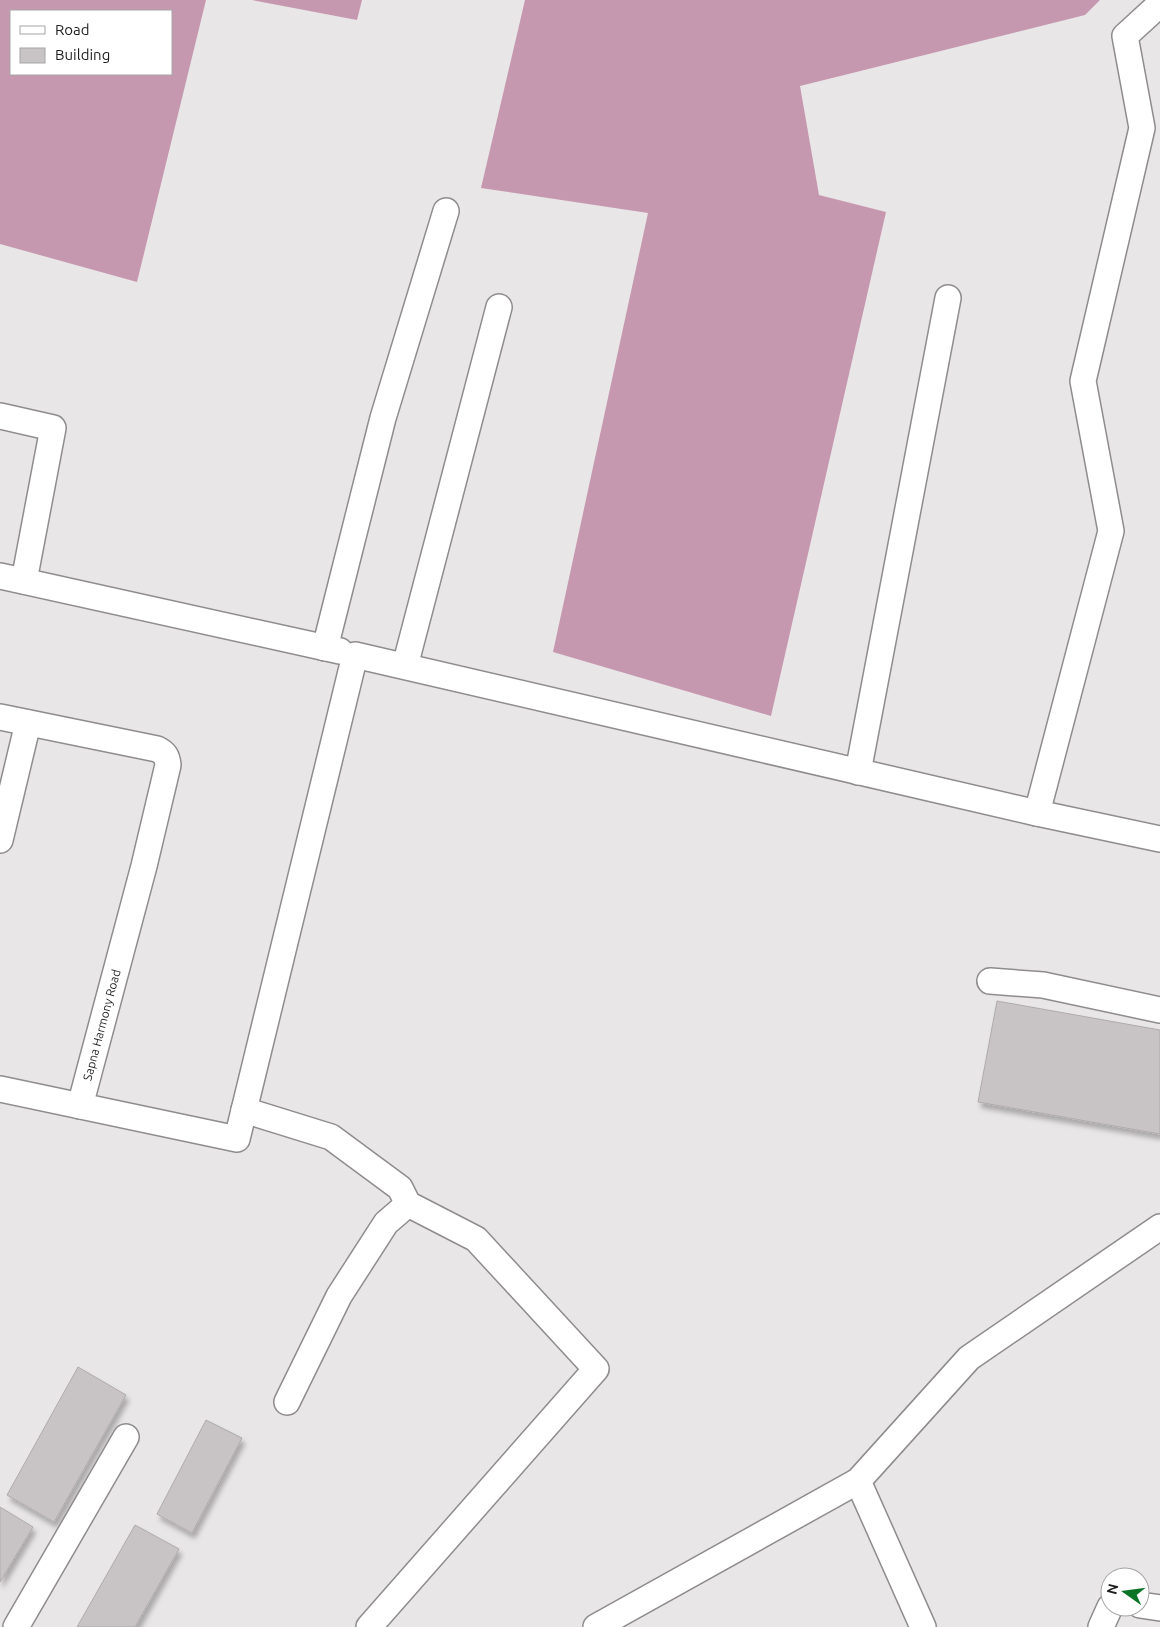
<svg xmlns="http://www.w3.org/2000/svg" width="1160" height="1627" viewBox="0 0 1160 1627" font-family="Ubuntu,sans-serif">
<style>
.forest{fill:#c698af;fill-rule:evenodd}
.building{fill:#c8c4c6;stroke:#afabad;filter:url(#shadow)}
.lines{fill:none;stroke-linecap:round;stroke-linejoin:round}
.minor-casing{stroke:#8f8c8e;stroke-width:28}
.minor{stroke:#fff;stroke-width:25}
.labels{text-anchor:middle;stroke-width:5;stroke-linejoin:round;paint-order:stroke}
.street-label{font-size:12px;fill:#1f1e1e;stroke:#fff}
</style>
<defs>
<filter id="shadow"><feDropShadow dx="3" dy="5.5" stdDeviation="2.5" flood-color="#0004"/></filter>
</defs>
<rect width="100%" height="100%" fill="#e9e6e7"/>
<g class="forest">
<path d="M0,0H206L137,282L0,244ZM171,11V74H11V11Z"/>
<path d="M252,0H362L357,20Z"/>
<path d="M525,0H1100L1085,15L800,86L819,195L886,212L771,716L553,652L648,213L481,188Z"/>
</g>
<g class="building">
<path d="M997,1001L1160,1030V1134L978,1102Z"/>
<path d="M78,1367L126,1395L54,1522L7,1495Z"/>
<path d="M206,1420L242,1438L192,1533L157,1514Z"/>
<path d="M0,1507L33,1527L0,1582Z"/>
<path d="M135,1525L179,1549L135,1627H77Z"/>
</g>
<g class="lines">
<g class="minor-casing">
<g id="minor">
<path d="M0,416L53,428L24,581"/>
<path d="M0,576L340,651"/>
<path d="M325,648L383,418L446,211"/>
<path d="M405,666L499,307"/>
<path d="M0,717L157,749C165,753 167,756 168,765L144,866L80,1106"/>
<path d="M858,772L948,298"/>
<path d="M1037,813L1160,839"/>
<path d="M0,840L28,723"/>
<path d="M990,981L1043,985L1160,1010"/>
<path d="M0,1089L237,1139L355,655L1037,813L1111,531L1083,381L1142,128L1125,36L1160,4"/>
<path d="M244,1110L331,1137L400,1188L408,1204L476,1239L596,1369L369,1627"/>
<path d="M287,1402L339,1296L386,1223L408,1204"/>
<path d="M858,1481L923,1627"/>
<path d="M1140,1605L1160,1608"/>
<path d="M16,1627L126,1437"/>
<path d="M596,1627L858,1481L969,1358L1160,1227"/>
<path d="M1101,1627L1110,1607"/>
</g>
</g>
<use href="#minor" class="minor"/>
</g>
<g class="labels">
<g class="street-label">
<text transform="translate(102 1025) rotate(-75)" y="4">Sapna Harmony Road</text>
</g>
</g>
<rect x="10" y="10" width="162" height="65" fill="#ffffff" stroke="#a5a5a5"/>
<rect x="20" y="26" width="25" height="8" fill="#ffffff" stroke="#a5a5a5"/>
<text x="55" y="35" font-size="15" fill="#1f1e1e">Road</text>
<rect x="20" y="48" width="25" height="15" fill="#c8c4c6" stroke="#a5a5a5"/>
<text x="55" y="60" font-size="15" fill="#1f1e1e">Building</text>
<g transform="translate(1125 1592) rotate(284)"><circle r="24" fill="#ffffff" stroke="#a5a5a5"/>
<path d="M0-4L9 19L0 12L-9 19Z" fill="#0a7426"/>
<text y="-8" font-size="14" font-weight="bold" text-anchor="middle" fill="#1f1e1e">N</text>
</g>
</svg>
